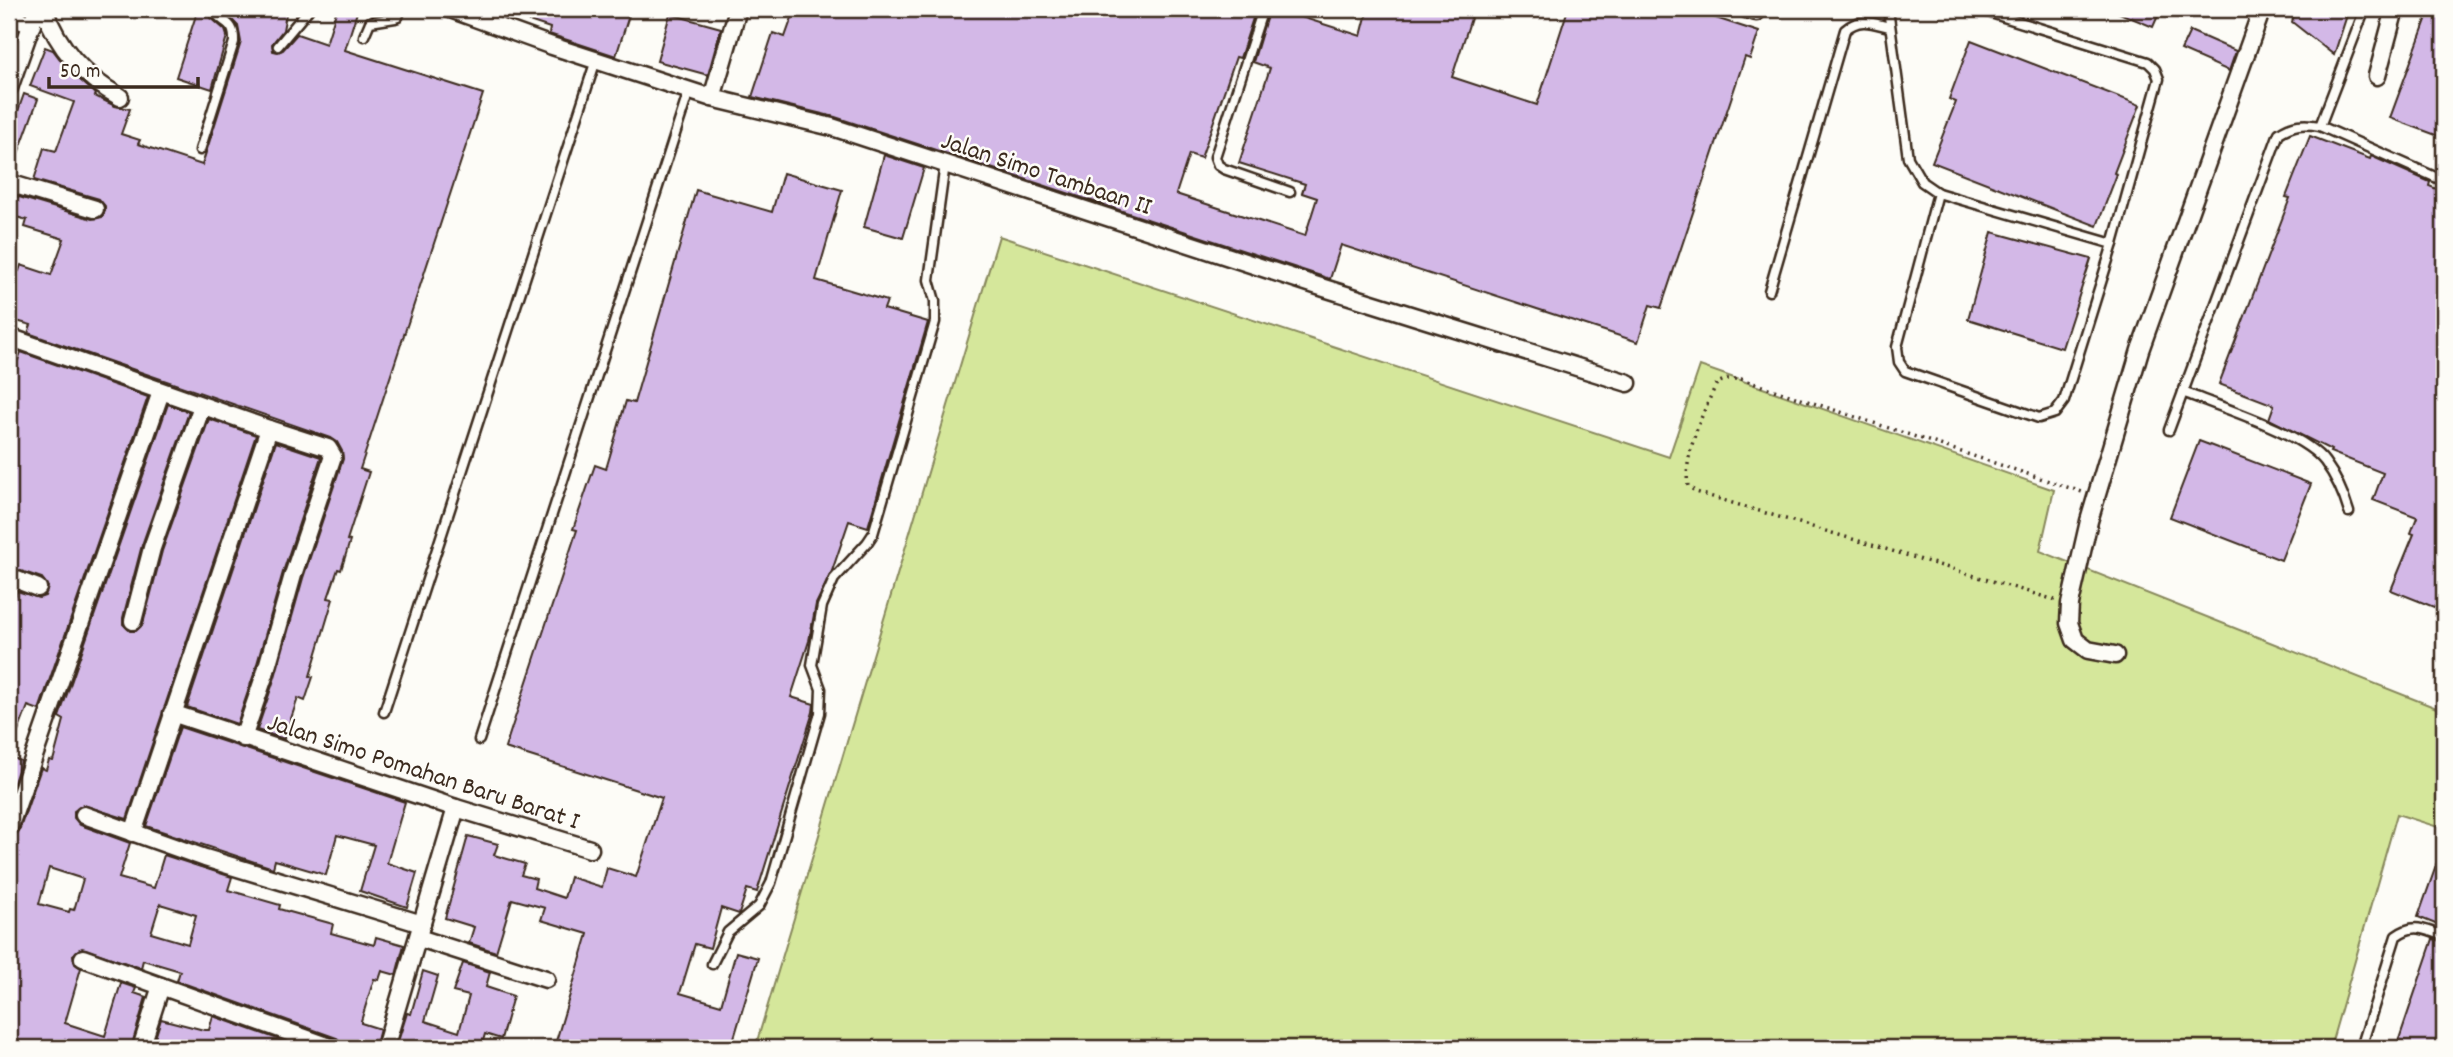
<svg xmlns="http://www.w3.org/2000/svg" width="2453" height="1057" viewBox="0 0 2453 1057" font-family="Dekko,sans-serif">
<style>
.green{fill:#d5e79b;stroke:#88885c;stroke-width:2}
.building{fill:#d3b8e7;stroke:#3b2a1e;stroke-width:2;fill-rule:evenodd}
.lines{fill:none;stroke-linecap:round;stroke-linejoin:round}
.service-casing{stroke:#3b2a1e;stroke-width:13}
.minor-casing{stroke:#3b2a1e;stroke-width:21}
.path{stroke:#3b2a1e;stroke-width:3.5;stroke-dasharray:2 5;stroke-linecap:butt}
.service{stroke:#fdfcf7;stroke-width:8}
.minor{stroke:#fdfcf7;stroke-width:16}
.labels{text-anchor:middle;stroke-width:5;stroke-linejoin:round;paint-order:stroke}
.street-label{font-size:26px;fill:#3b2a1e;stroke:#fdfcf7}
</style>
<rect width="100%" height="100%" fill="#fdfcf7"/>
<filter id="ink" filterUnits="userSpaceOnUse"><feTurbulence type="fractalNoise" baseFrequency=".0143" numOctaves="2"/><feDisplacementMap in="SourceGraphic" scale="14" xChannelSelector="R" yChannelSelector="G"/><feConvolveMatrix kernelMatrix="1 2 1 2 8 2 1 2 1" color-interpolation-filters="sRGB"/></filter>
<g filter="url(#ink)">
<path class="green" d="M999,236L1669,457L1700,366L2054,490L2040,551L2444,711V829L2397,814L2330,1048H755Z"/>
<g class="building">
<path d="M198,9H207L211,18L225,30L227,36L212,89L176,77Z"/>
<path d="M221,9H287L283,30L272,44L273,51L278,52L283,50L297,34L326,44L337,9H358L345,50L483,94L360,469L369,472L347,540L350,541L341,570L338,569L328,598L333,599L310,676L313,677L305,701L298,698L284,739L257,730L275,677L303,578L343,459L342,451L337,442L331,438L28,333L31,325L9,319V299L14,285L9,283V267L19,271L21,265L51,275L64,239L25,227L27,220L9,215V194L92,219L102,217L105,211V206L99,199L34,180L44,148L56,151L74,102L30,86L45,47L53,50L66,67L96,94L95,96L115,106L130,109L121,134L140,140L138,144L202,165L241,42L238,26Z"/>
<path d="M502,9H631L616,56L549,34L550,28L502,12Z"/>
<path d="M795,9H1256L1240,58L1236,57L1201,158L1189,154L1176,194L1305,236L1317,198L1302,193L1305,184L1239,163L1270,68L1253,62L1269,9H1276L1361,36L1368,9H1474L1452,77L1537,105L1568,9H1688L1759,32L1750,59L1745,57L1661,308L1650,305L1638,342L1341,245L1330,279L835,117L752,97L773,33L785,37Z"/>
<path d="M2110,9H2161L2153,27Z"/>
<path d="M2296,9H2349L2334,55L2292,22Z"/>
<path d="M2430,9H2444V138L2390,118Z"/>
<path d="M670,14L721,28L708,75L657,61Z"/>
<path d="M2190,31L2236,51L2229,71L2181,50Z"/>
<path d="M1971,40L2140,105L2114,173L2117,174L2097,226L1932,162L1956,102L1949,99Z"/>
<path d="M24,94L38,99L18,154L9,150V136Z"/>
<path d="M2310,136L2370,159L2371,156L2380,160L2430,182L2429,186L2444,192V611L2391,590L2414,534L2411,533L2417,517L2373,500L2383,473L2330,452L2331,450L2269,419L2274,405L2219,384L2290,198L2286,197Z"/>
<path d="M884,155L924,168L903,238L864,227Z"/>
<path d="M783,173L842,190L816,280L887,301L884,309L928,322L868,527L849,521L832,571L816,604L809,641L791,697L814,704L813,712L757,892L747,889L739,914L721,908L710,948L695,944L680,993L721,1005L736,952L758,958L731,1048H554L588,934L541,920L545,908L512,899L496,952L469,943L474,927L445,918L468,836L498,844L494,855L525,864L521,875L536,879L534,888L564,898L570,877L602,887L607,868L636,877L662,798L505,748L577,530L573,529L595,465L606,469L626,401L634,403L696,190L772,212Z"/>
<path d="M1992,232L2091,259L2062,348L1968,319Z"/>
<path d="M21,352L148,397L39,710L28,706L10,753L9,614L17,591L39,598L45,596L48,587L42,578L9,567V357L18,360Z"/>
<path d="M168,404L189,412L142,545L123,618V624L130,631H136L143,624L162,551L209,419L256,435L127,819L83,805L74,811V818L80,825L130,843L119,878L154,888L164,855L232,877L228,890L280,905L279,909L333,924L331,933L374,945L376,937L404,945L396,975L382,971L379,980L374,979L361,1021V1023L380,1029L375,1048H343L341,1042L337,1038L177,981L180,971L143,960L141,968L82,948L73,955L75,964L81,968L65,1023L105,1036L121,983L136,988L134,993L146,997L131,1048H9V838L15,836L19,831L41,768L46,770L49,760L53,761L64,720L59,717ZM49,868L83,879L74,910L70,909L69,912L39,904ZM160,904L196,915L188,944L151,933Z"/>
<path d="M2199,441L2311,484L2281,560L2170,517Z"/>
<path d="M276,442L321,457L283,572L255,671L237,724L187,707Z"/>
<path d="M180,727L405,802L387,863L417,873L407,907L360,891L374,845L337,835L326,875L275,860L273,868L146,826Z"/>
<path d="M9,756L21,761L9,797Z"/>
<path d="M2442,849H2444V929L2438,927V925L2418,917Z"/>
<path d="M2433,939L2444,942V1048H2396Z"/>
<path d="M463,963L490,972L486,987L513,996L501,1039L485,1034L481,1048H396L407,1013L411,1014L423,971L438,976L425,1021L459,1032L469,996L453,992Z"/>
<path d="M213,1016L303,1048H191L178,1044L177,1048H152L161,1019L204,1030H209Z"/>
</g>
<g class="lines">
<g class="service-casing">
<g id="service">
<path d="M1263,9L1215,157L1218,165L1224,169L1290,192"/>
<path d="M1888,9L1908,158L1922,182L1938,193L1897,347L1899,362L1905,371L2039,418L2055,413L2064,401L2113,244L2159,79L2155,69L2148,62L1978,9"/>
<path d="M364,36L370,22L395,18L398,17L401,9"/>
<path d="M278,46L309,9"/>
<path d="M2320,126L2365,9"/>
<path d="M200,150L234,42C235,19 221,25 213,9"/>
<path d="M1938,193L2113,244"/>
<path d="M1769,291L1845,30C1860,17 1872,23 1889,27"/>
<path d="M2183,392C2219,407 2303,432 2325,462C2336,477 2344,495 2349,512"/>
<path d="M2169,430L2279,133C2293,124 2303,123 2320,126L2444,181"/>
<path d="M384,712L596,60"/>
<path d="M479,740L689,91"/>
<path d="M712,964L728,932L759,906L771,883L820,713L821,689L812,665L822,606L834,579L867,543L873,534L935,322V301L929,280L945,164"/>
<path d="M2361,1048L2396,936C2415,922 2424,930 2444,936"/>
</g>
</g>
<g class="minor-casing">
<g id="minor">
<path d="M44,9C58,48 84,77 120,97"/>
<path d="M450,9L552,46L712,98L832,127L1324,288L1628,383"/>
<path d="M1746,9L1756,12"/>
<path d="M9,16L32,25"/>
<path d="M2377,76L2395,9"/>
<path d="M9,88L37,9"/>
<path d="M712,98L738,9"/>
<path d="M9,183L95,209"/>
<path d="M9,337L269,429L328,448L333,456L293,575L265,674L243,738"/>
<path d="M9,577L38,588"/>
<path d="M133,621L152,548L202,406"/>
<path d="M2115,655L2088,650L2075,640L2069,623L2070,604L2089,521L2140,350L2262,9"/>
<path d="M172,713L456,808L590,849"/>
<path d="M84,815L205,858L422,924"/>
<path d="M9,828L161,392"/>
<path d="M133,833L269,429"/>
<path d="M419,938L546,979"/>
<path d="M83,958L333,1048"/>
<path d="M141,1048L161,986"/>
<path d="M385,1048L456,808"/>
</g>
</g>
<path class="path" d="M2055,600L1696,492L1688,486C1683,455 1703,412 1717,383L1727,379H1741L2082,492"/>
<use href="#service" class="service"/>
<use href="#minor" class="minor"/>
</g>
</g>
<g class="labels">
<g class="street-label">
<text transform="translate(1047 172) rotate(18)" y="9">Jalan Simo Tambaan II</text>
<text transform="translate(424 770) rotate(18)" y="9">Jalan Simo Pomahan Baru Barat I</text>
</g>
</g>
<rect width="2453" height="1057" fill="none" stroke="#fdfcf7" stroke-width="35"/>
<rect x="18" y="18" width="2418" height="1022" fill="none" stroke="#3b2a1e" stroke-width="2.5" filter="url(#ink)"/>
<path d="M49 77v10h149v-10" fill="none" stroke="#3b2a1e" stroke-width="3.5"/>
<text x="60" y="77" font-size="21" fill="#3b2a1e" stroke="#fdfcf7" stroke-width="5" paint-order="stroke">50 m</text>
</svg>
